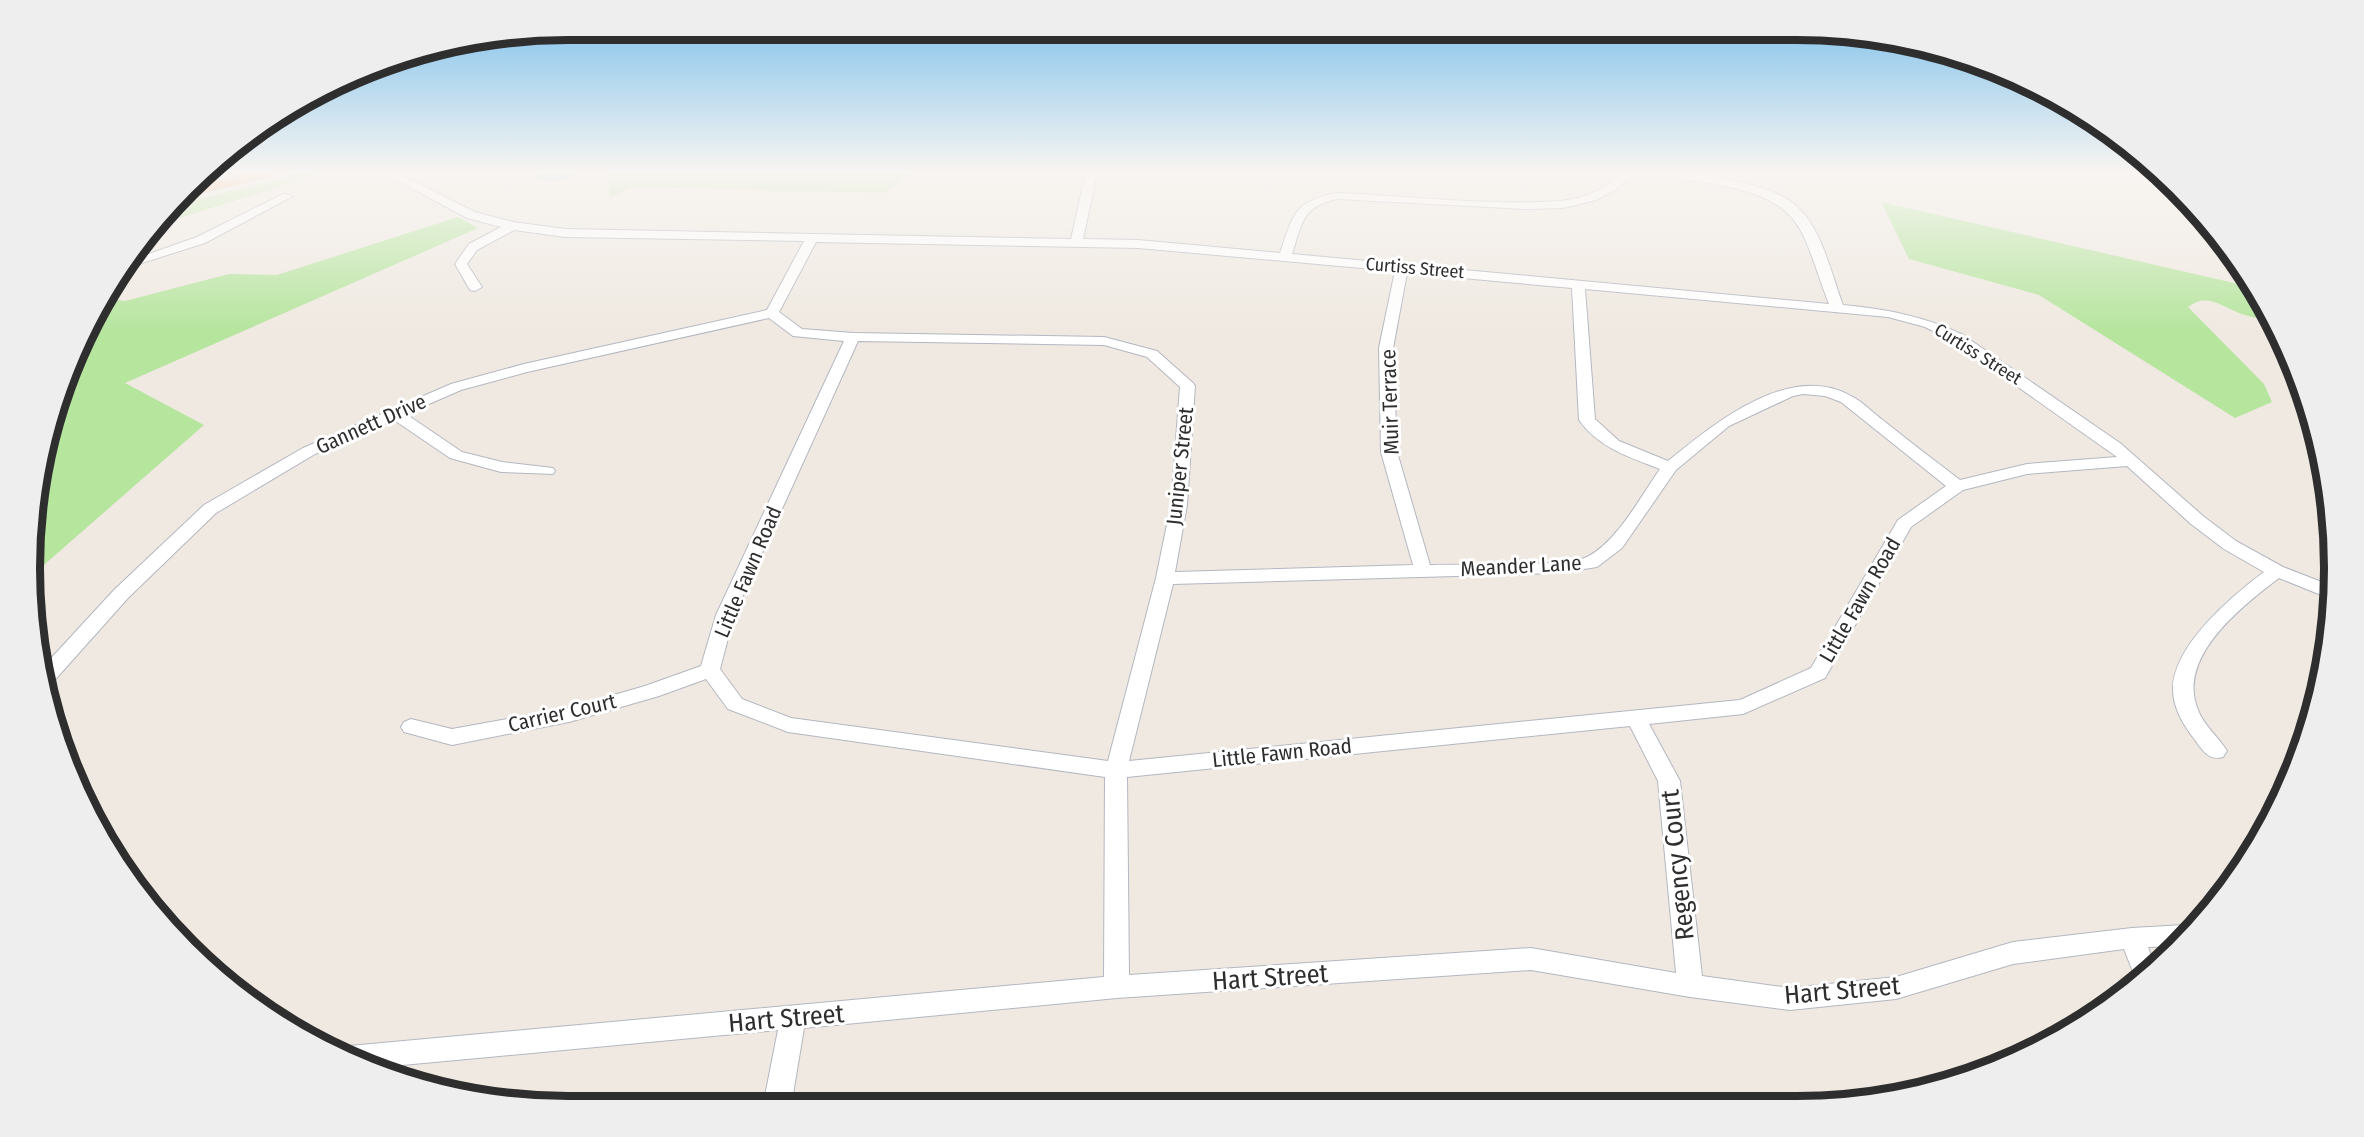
<svg xmlns="http://www.w3.org/2000/svg" width="2364" height="1137" viewBox="0 0 2364 1137" font-family="'Fira Sans Condensed',sans-serif">
<style>
.green{fill:#b6e59e}
.water{fill:#75cff0}
.lines{fill:none;stroke-linecap:round;stroke-linejoin:round}
.minor-casing{stroke:#b4b7c1;stroke-width:2}
.highway-casing{stroke:#c9c9c9;stroke-width:2}
.minor{fill:#fff;fill-rule:evenodd}
.highway{fill:#ffa35c;fill-rule:evenodd}
.labels{text-anchor:middle;stroke-width:6;stroke-linejoin:round;paint-order:stroke}
.far-street-label{font-size:18px;fill:#2e2e2e;stroke:#fff}
.street-label{font-size:21px;fill:#2e2e2e;stroke:#fff}
.near-street-label{font-size:26px;fill:#2e2e2e;stroke:#fff}
.rim{fill:none;stroke:#2e2e2e;stroke-width:8}
</style>
<rect width="100%" height="100%" fill="#efe9e1"/>
<g class="green">
<path d="M301,172H326L164,223L182,204Z"/>
<path d="M608,172H911L886,193L634,187L610,197Z"/>
<path d="M2142,172H2157L2177,188L2220,241Z"/>
<path d="M1881,202L2247,286L2255,291L2271,321C2260,318 2247,317 2237,312C2219,305 2207,293 2188,307L2264,384L2272,402L2235,418L2039,295L1909,259Z"/>
<path d="M458,217L478,228L125,383L204,425L37,571L40,463L71,363L106,298L125,301L229,274L277,275Z"/>
</g>
<path class="water" d="M541,172H579C568,181 549,184 536,179Z"/>
<g class="lines">
<g class="minor-casing">
<g id="minor">
<path d="M382,172H395L475,212L513,222L565,229L1071,239L1086,172H1097L1083,239L1138,240L1280,253C1293,215 1294,201 1337,193C1409,196 1490,206 1561,201C1576,199 1591,195 1604,187C1617,180 1620,172 1635,172L1615,190L1596,200L1563,208L1525,209L1337,199C1301,207 1302,224 1292,254L1829,304C1799,226 1806,202 1715,184C1701,181 1677,181 1666,172C1690,170 1712,176 1735,181C1755,186 1779,191 1795,205C1822,227 1831,274 1843,305C1886,309 1924,316 1963,335L2120,443L2203,516L2236,541L2283,567L2332,586L2331,599L2279,578C2242,606 2176,657 2198,710C2204,726 2218,736 2227,751L2223,757C2209,761 2203,751 2195,740C2184,726 2173,708 2173,690C2172,646 2233,595 2264,572L2224,549L2191,524L2127,466L2027,474L1963,490L1911,527L1825,678L1743,714L1649,724L1680,781L1702,976L1790,988L1896,977L2013,942L2132,928L2184,925L2192,927L2173,946L2148,947L2154,965L2137,982L2124,949L2013,964L1896,999L1790,1010L1690,997L1531,970L1117,998L804,1028L791,1106H763L778,1030L370,1068L339,1051L340,1049L349,1046L1104,977L1105,777L788,732L728,709L706,679L659,696L569,722L452,745L404,732L401,727L404,722L411,719L452,729L569,708L645,686L701,666L716,615L844,341L793,336L769,318L527,372L461,390L406,414L462,452L502,462L553,468L555,471L553,474L501,472L450,458L394,420L315,454L216,513L128,598L53,682L48,683L43,667L114,590L204,505L303,448L451,384L524,364L767,310L804,241L565,237L514,230L477,250L467,264L482,287L475,291L470,290L455,264L469,244L501,227L467,218ZM816,242L1138,248L1395,271L1379,348L1381,452L1413,565L1175,572L1187,505L1195,386L1193,383L1157,351L1104,337L853,333L802,329L779,312ZM1407,273L1572,288L1579,420C1599,448 1629,457 1660,469C1641,496 1617,542 1587,557C1567,567 1459,564 1430,565L1397,452L1393,348ZM1585,289L1888,317L1925,327L1953,341L2117,457L2027,464L1960,480C1935,461 1909,441 1884,421C1873,413 1863,402 1851,396C1789,361 1714,424 1668,461L1619,441L1595,419ZM858,341L1104,345L1147,357L1180,387L1171,505L1156,578L1108,761L791,718L742,699L720,669L734,615ZM1803,394L1825,396L1841,402L1946,486L1898,520L1811,668L1740,700L1129,761L1173,584L1558,573L1597,567L1622,548L1676,470L1729,426L1793,396ZM1630,726L1658,781L1676,973L1531,948L1129,975L1127,777Z"/>
<path d="M283,194L293,196L205,243L120,270L129,261L197,237Z"/>
</g>
</g>
<g class="highway-casing">
<path id="highway" d="M250,172H276L274,176L189,196L200,185Z"/>
</g>
<use href="#minor" class="minor"/>
<use href="#highway" class="highway"/>
</g>
<linearGradient id="sky" x2="0" y2="1"><stop stop-color="#7abfeb"/><stop offset="0.52" stop-color="#f8f5f2"/><stop offset="1" stop-color="#f8f5f2" stop-opacity="0"/></linearGradient>
<rect width="2364" height="331" fill="url(#sky)"/>
<g class="labels">
<g class="far-street-label">
<text transform="translate(1415 268) rotate(5)" y="6">Curtiss Street</text>
<text transform="translate(1978 354) rotate(32)" y="6">Curtiss Street</text>
</g>
<g class="street-label">
<text transform="translate(1390 402) rotate(-92)" y="7">Muir Terrace</text>
<text transform="translate(371 424) rotate(-24)" y="7">Gannett Drive</text>
<text transform="translate(1180 466) rotate(-84)" y="7">Juniper Street</text>
<text transform="translate(1521 566) rotate(-3)" y="7">Meander Lane</text>
<text transform="translate(748 572) rotate(-67)" y="7">Little Fawn Road</text>
<text transform="translate(1860 600) rotate(-60)" y="7">Little Fawn Road</text>
<text transform="translate(562 713) rotate(-13)" y="7">Carrier Court</text>
<text transform="translate(1282 753) rotate(-6)" y="7">Little Fawn Road</text>
</g>
<g class="near-street-label">
<text transform="translate(1677 865) rotate(-96)" y="9">Regency Court</text>
<text transform="translate(1270 977) rotate(-4)" y="9">Hart Street</text>
<text transform="translate(1842 990) rotate(-5)" y="9">Hart Street</text>
<text transform="translate(786 1018) rotate(-5)" y="9">Hart Street</text>
</g>
</g>
<path d="M0 0H2364V1137H0ZM568 40H1796A528 528 0 0 1 2324 568V568A528 528 0 0 1 1796 1096H568A528 528 0 0 1 40 568V568A528 528 0 0 1 568 40Z" fill="#eee" fill-rule="evenodd"/>
<path class="rim" d="M568 40H1796A528 528 0 0 1 2324 568V568A528 528 0 0 1 1796 1096H568A528 528 0 0 1 40 568V568A528 528 0 0 1 568 40Z"/>
</svg>
